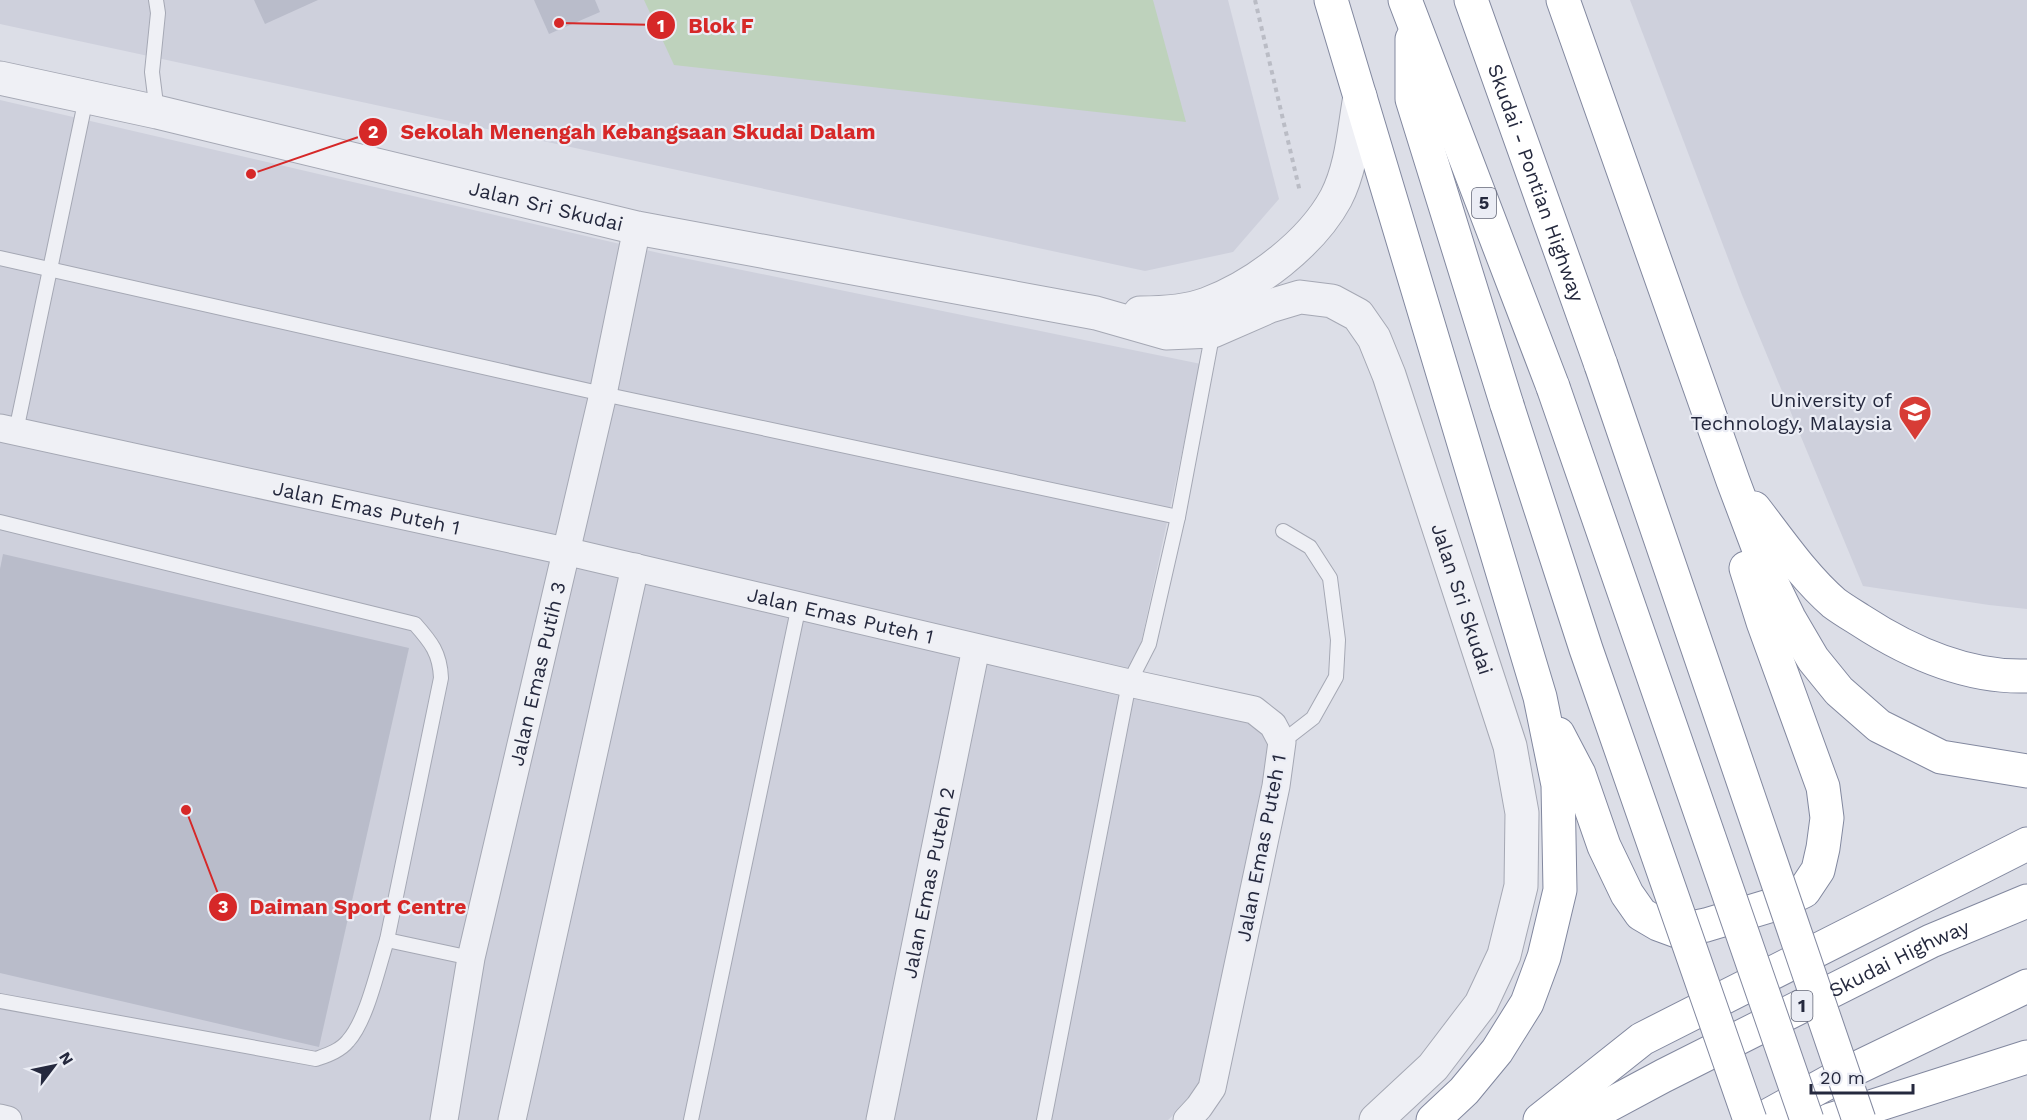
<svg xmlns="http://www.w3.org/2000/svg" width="2027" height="1120" viewBox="0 0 2027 1120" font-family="'Work Sans',sans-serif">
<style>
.built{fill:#ced0dc}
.green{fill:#bed2bc}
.building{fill:#b9bcca}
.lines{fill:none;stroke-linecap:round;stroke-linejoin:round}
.service-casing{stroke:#a5a8b4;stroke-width:16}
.minor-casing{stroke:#a5a8b4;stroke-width:29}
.tertiary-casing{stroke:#a5a8b4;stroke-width:35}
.trunk-casing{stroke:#82889f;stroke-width:35}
.path{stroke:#babcc5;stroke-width:4;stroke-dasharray:4.5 4.5;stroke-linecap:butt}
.service{stroke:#eff0f5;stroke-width:14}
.minor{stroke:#eff0f5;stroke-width:27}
.tertiary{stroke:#eff0f5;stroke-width:33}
.trunk{stroke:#fff;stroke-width:33}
.trunk-bridge-casing{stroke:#82889f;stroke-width:35;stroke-linecap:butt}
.trunk-bridge{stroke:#fff;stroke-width:33}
.labels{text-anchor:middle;stroke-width:4.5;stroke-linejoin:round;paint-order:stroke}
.shield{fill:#ebedf5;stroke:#606475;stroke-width:1.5}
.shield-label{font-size:18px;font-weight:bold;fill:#25293e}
.street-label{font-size:20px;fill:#25293e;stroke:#ebedf5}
.poi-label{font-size:20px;fill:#25293e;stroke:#ebedf5;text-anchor:end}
.leader{fill:none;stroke:#d62828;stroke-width:2}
.callout-dot{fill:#d62828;stroke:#ebedf5;stroke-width:2}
.mark-label{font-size:18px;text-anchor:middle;font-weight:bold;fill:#fff}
.callout-label{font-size:21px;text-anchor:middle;font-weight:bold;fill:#d62828;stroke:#ebedf5;stroke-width:4.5;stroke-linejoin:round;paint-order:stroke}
</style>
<rect width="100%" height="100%" fill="#dcdee7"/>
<g class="built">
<path d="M0,0H1228L1279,199L1233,252L1145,271L0,24Z"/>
<path d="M1630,0H2027V609L1989,605L1863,586L1742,295Z"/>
<path d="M0,100L659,253L1201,364L1141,643L1118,692L1251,722L1264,732L1270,743L1199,1091L1168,1120H0Z"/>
</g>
<path class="green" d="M644,0H1153L1186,122L674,65Z"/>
<g class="building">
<path d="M254,0H318L265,24Z"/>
<path d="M534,0H595L600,12L549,34Z"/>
<path d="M3,554L409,648L319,1047L0,973V569Z"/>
</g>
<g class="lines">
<g class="service-casing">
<g id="service">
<path d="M156,0L158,13L152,72L157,112"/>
<path d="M0,258L603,394L1178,517"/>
<path d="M16,431L86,98"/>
<path d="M0,522L415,624C431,642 440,653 441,678L387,940L471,958"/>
<path d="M1282,742L1313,718L1336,677L1338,640L1330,578L1310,547L1283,531"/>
<path d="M0,1001L316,1059C327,1055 340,1051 348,1041C367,1020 378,968 387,940"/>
<path d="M691,1120L799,605"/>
<path d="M1044,1120L1129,683L1149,644L1178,517L1213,331"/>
</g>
</g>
<g class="minor-casing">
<g id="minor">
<path id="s1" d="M0,428L565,551L1129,683L1254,710L1273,725L1282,742L1276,786L1212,1088L1199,1107L1187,1120"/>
<path d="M0,1118L8,1120"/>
<path id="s2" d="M444,1120L471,958L603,394L637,228"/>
<path d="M512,1120L635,567"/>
<path id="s3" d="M880,1120L976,648"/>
</g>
</g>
<g class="tertiary-casing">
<g id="tertiary">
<path id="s4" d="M0,78L157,112L637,228L1096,313L1166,333L1213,331L1270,306L1300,297L1332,301L1358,315L1374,338L1389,375L1510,746L1522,813L1521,886L1504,955L1481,1004L1433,1067L1376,1120"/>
<path d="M1140,313C1162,313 1186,312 1207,304C1255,286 1311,244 1336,198C1352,167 1354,130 1360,96"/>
</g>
</g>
<g class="trunk-casing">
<g id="trunk">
<path d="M1331,0L1540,697L1558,785L1560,890L1544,957L1527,1003L1497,1051L1464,1091L1433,1120"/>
<path d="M1405,0L1553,387"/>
<path id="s5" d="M1471,0L1601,365"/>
<path d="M1563,0L1733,481L1770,579L1789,618L1813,659L1839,691L1879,726L1941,757L2027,771"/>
<path d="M1412,39V99L1507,405"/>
<path d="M1754,508C1779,540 1803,576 1834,603C1842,609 1852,615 1860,620C1909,652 1968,678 2027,676"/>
<path d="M1558,734L1579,774L1604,846L1627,894L1641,914L1658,924L1677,931L1706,925L1779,903L1804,891L1818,870L1823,848L1827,818L1823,787L1763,622L1746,568"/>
<path d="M1540,1120L1642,1039L2027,844"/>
<path id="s6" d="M1581,1120L1663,1076L1931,941L2027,901"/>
<path d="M1760,1120L1836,1078L2027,986"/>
<path d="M1830,1120L2027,1057"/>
</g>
</g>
<path class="path" d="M1255,0L1300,192"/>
<use href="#service" class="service"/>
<use href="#minor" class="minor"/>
<use href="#tertiary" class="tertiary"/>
<use href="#trunk" class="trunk"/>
<g class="trunk-bridge-casing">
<g id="trunk-bridge">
<path d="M1601,365L1859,1120"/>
<path d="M1553,387L1807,1120"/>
<path d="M1507,405L1586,649L1750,1120"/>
</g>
</g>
<use href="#trunk-bridge" class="trunk-bridge"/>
</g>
<defs>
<g id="university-pin" transform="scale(1.725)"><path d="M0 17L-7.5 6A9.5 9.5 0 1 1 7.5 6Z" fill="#d73c36" stroke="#ebedf5"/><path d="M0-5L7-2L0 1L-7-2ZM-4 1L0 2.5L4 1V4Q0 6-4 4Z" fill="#fff"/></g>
</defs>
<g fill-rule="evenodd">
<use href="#university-pin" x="1915" y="412"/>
</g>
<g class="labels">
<g class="shield">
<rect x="1472" y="188" width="24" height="30" rx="4.5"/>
<rect x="1791.5" y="991" width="21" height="30" rx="4.5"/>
</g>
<g class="shield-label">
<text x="1484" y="209">5</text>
<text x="1802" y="1012">1</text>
</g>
<g class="street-label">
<text dy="7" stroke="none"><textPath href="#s5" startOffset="194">Skudai - Pontian Highway</textPath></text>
<text dy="7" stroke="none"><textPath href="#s4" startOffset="561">Jalan Sri Skudai</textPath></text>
<text dy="7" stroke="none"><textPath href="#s1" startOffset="375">Jalan Emas Puteh 1</textPath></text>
<text dy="7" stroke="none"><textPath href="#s4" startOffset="1700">Jalan Sri Skudai</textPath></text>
<text dy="7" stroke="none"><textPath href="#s1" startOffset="861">Jalan Emas Puteh 1</textPath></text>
<text dy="7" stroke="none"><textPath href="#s2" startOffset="456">Jalan Emas Putih 3</textPath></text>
<text transform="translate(1261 848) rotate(-79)" y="7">Jalan Emas Puteh 1</text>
<text dy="7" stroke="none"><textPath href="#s3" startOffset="242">Jalan Emas Puteh 2</textPath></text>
<text dy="7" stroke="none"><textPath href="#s6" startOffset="357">Skudai Highway</textPath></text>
</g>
<g class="poi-label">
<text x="1892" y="407">University of<tspan x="1892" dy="23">Technology, Malaysia</tspan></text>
</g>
</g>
<path class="leader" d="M559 23L661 25M251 174L373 132M186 810L223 907"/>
<g class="callout-dot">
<circle cx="559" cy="23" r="6"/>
<circle cx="251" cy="174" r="6"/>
<circle cx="186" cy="810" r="6"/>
<circle cx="661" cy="25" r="15"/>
<circle cx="373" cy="132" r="15"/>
<circle cx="223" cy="907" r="15"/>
</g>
<g class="mark-label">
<text x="661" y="32">1</text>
<text x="373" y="138">2</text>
<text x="223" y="913">3</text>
</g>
<g class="callout-label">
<text x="721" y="33">Blok F</text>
<text x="638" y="139">Sekolah Menengah Kebangsaan Skudai Dalam</text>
<text x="358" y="914">Daiman Sport Centre</text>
</g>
<g transform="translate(54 1066) rotate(58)" stroke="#ebedf5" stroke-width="4.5" paint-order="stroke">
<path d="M0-4.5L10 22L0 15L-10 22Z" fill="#25293e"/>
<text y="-9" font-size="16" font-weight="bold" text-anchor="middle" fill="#25293e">N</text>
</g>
<path d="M1811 1084v9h102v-9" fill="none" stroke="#25293e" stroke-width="3"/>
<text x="1820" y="1084" font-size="18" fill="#25293e" stroke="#ebedf5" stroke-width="4.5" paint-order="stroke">20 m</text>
</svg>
